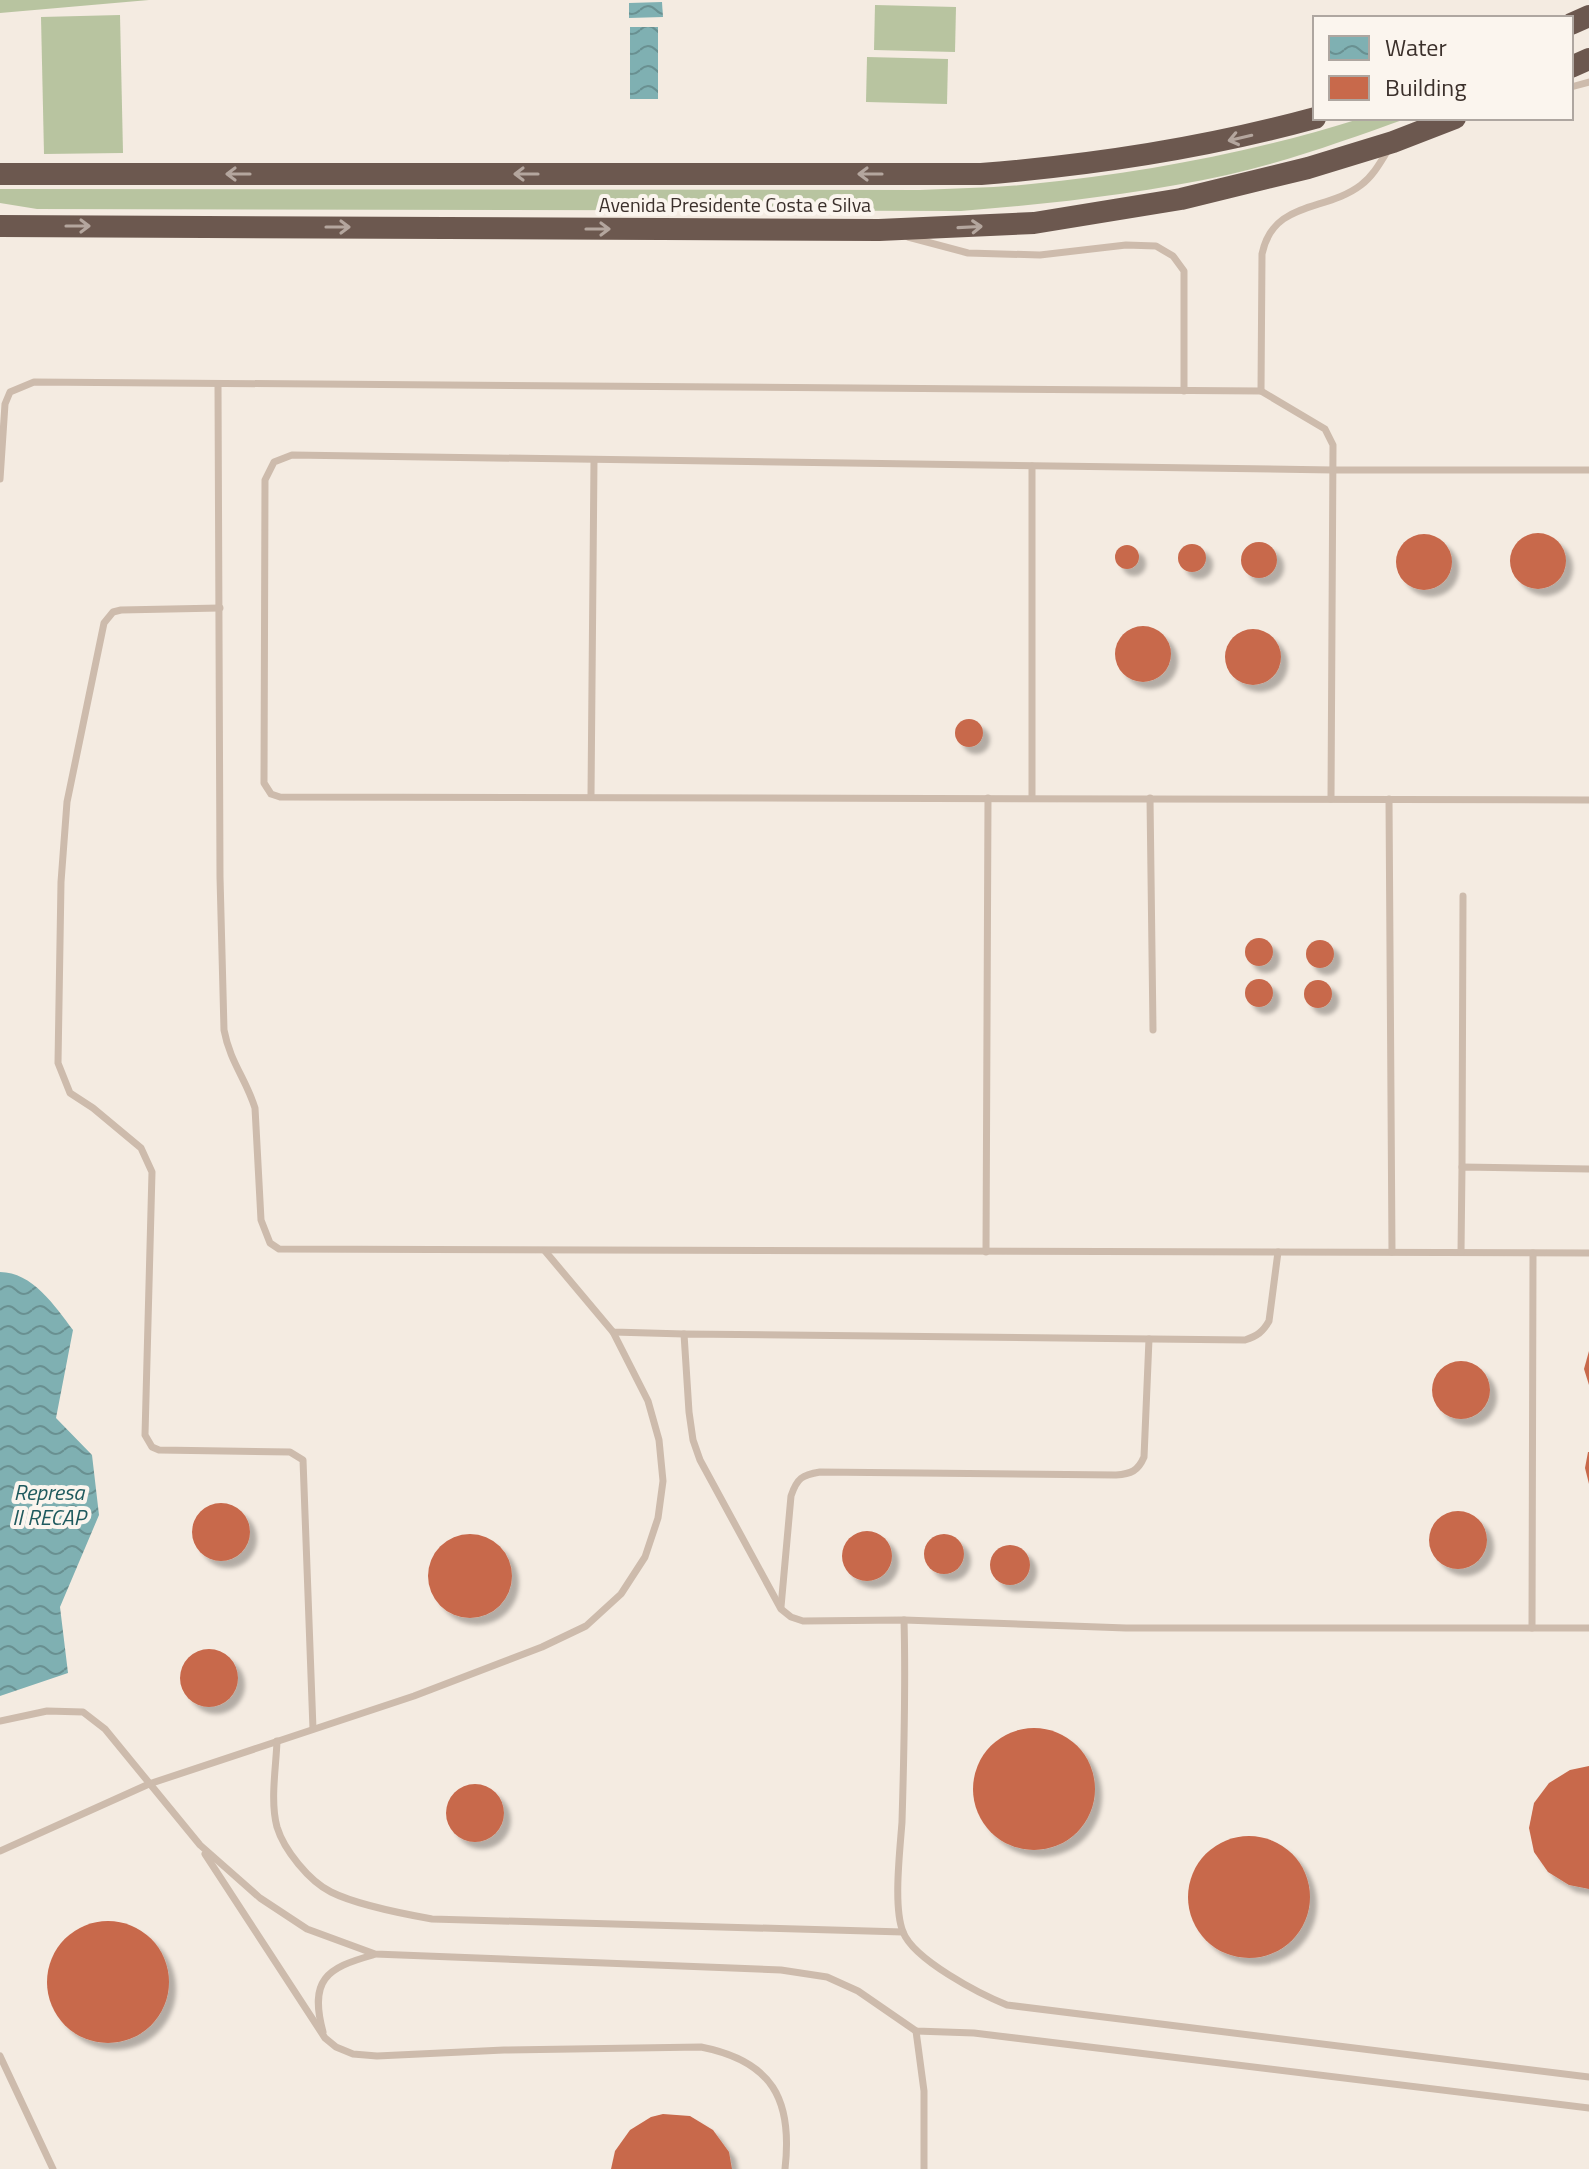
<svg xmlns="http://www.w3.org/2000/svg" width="1589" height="2169" viewBox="0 0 1589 2169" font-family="'Titillium Web',sans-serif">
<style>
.grass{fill:#b8c4a0}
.water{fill:url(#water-waves)}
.building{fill:#c8694b;filter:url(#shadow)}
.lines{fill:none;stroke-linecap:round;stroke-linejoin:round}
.service{stroke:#cdbbac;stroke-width:7}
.trunk{stroke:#6c584f;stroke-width:22}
.oneway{stroke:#b4a69e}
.labels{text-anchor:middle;stroke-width:8;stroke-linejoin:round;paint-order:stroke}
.street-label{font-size:20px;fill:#3b302b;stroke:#fbf5ee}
.water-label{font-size:22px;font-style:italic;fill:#1f5a5e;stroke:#fbf5ee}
</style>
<defs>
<pattern id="water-waves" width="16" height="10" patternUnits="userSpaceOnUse" patternTransform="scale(2)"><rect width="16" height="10" fill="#7fb0b2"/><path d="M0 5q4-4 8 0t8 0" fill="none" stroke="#699091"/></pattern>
<filter id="shadow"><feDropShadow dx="7" dy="7" stdDeviation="2" flood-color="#0004"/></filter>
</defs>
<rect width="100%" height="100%" fill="#f4ebe1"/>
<g class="grass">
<path d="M0,0H149L0,13Z"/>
<path d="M875,5L956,7L955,52L874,50Z"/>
<path d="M120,15L123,153L44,154L41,17Z"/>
<path d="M867,57L948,59L947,104L866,102Z"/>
<path d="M1362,118H1408C1349,139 1289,161 1227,175C1139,194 1050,204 961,211L37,209L0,203V189L920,190C957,188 994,188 1031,184C1143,173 1255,152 1362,118Z"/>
</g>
<g class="water">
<path d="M662,2L663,17L629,18V3Z"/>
<rect x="630" y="27" width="28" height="72"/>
<path d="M0,1272C32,1272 55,1306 73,1330L56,1418L92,1455L99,1515L60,1607L68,1673L0,1696Z"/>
</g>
<g class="building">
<circle cx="1538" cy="561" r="28"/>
<circle cx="1424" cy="562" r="28"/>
<circle cx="1259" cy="560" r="18"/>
<circle cx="1192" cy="558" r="14"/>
<circle cx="1127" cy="557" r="12"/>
<circle cx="1143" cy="654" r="28"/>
<circle cx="1253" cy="657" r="28"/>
<circle cx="969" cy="733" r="14"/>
<circle cx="1259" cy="952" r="14"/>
<circle cx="1320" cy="954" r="14"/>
<circle cx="1259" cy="993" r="14"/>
<circle cx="1318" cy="994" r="14"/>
<path d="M1589,1351V1385L1584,1369Z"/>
<circle cx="1461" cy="1390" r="29"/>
<path d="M1588,1452H1589V1484L1585,1468Z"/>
<circle cx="221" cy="1532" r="29"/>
<circle cx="1458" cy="1540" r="29"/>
<circle cx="867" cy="1556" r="25"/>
<circle cx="470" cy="1576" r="42"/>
<circle cx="944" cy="1554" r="20"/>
<circle cx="1010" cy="1565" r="20"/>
<circle cx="209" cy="1678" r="29"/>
<circle cx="1034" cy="1789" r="61"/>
<path d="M1589,1766V1889L1569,1885L1548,1872L1534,1852L1529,1828L1534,1803L1549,1783L1570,1770Z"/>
<circle cx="475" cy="1813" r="29"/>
<circle cx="1249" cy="1897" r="61"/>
<circle cx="108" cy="1982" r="61"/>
<path d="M663,2114L690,2116L713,2130L729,2152L732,2169H611L615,2151L630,2130L651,2117Z"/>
</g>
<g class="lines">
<g class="service">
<path d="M1571,87L1589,82"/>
<path d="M908,237L968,253L1040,255L1126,245L1156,246L1173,256L1184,271V391"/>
<path d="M218,384L220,877L224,1030C230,1062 246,1079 255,1108L261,1220L270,1243L279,1249L1589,1253"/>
<path d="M1261,391L1262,254C1273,200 1326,212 1361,185C1373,176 1380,163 1388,150"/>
<path d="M1032,466V798"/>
<path d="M1589,470H1333L292,455L274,462L265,480L264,783L271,794L280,797L1589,800"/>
<path d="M0,479L5,404L10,392L34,382L1261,391L1325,429L1333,445L1331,799"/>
<path d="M220,608L121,610L113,612L104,623L67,802L61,882L58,1063L70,1093L93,1108L141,1148L152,1172L145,1435L152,1447L159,1450L290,1452L303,1460L313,1729"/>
<path d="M591,796L594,460"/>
<path d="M1150,798L1153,1030"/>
<path d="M1389,799L1392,1252"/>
<path d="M1462,1167L1463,896"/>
<path d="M545,1251L613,1332L684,1334"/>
<path d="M986,1252L988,798"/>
<path d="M1278,1252L1269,1321C1263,1332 1257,1336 1245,1340L684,1334L689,1412L693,1440L700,1460L781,1609L791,1617L803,1621L904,1620C906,1688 904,1755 902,1822C900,1850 893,1907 903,1932C914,1960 980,1994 1007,2005L1589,2077"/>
<path d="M1461,1252L1462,1167L1589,1169"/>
<path d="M781,1607L791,1496C797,1478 802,1475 820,1472L1116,1475C1131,1474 1138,1471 1144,1457L1149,1339"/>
<path d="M904,1620L1126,1628H1589"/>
<path d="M1532,1628L1533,1253"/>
<path d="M0,1721L47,1711L83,1712L105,1729L200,1845L260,1898L307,1929L375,1954L781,1970L827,1977L858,1991L916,2031L974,2033L1589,2108"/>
<path d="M277,1741C276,1768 270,1801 277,1827C284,1850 309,1881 331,1892C355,1904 404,1914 432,1919L903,1932"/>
<path d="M0,1851L149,1784L414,1696L542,1647L586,1626L621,1594L645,1557L658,1518L663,1481L659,1440L648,1401L613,1332"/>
<path d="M205,1854L325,2038L336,2047L353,2054L377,2056L504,2050L701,2047C772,2061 793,2099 785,2169"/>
<path d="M916,2031L924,2091V2169"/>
<path d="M323,2032C309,1980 326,1968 373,1955"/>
<path d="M0,2056L53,2169"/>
</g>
<g class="trunk">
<path d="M1571,24L1589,16"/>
<path d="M1571,67L1589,59"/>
<path d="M0,174H981C1095,165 1205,148 1315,118"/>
<path d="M0,226L879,230L1034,223L1181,199L1308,168L1393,142L1455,118"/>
</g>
</g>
<defs><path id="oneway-shaft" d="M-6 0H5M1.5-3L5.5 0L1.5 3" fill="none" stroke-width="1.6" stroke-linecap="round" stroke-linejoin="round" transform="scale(2)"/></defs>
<g class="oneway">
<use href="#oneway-shaft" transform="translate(1240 138) rotate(167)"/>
<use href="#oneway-shaft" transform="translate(238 174) rotate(-180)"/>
<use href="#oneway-shaft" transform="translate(526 174) rotate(180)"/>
<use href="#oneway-shaft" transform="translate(870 174) rotate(180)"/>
<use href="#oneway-shaft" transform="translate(78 226)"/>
<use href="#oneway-shaft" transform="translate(338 227)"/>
<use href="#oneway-shaft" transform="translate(970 227) rotate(-3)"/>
<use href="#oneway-shaft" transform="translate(598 229)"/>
</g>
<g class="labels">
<g class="street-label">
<text x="735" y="212">Avenida Presidente Costa e Silva</text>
</g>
<g class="water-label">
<text x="49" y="1500">Represa<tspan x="49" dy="25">II RECAP</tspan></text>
</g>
</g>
<rect x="1313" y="16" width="260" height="104" fill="#fbf5ee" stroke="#aea6a0" stroke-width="2"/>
<rect x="1329" y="36" width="40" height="24" fill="url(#water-waves)" stroke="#aea6a0" stroke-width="2"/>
<text x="1385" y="56" font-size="24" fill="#3b302b">Water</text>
<rect x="1329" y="76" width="40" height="24" fill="#c8694b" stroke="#aea6a0" stroke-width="2"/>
<text x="1385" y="96" font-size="24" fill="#3b302b">Building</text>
</svg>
